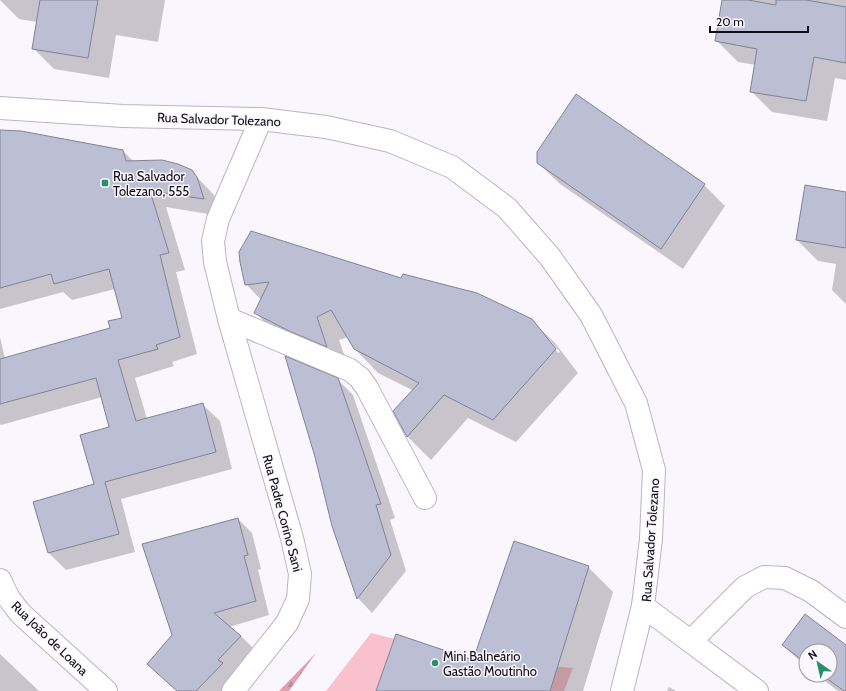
<svg xmlns="http://www.w3.org/2000/svg" width="846" height="691" viewBox="0 0 846 691" font-family="Cabin,sans-serif">
<style>
.forest{fill:url(#forest-firs)}
.garden{fill:#f8c1cb}
.shadow{fill:#0003;fill-rule:evenodd}
.building{fill:#bcbfd3;stroke:#808396}
.lines{fill:none;stroke-linecap:round;stroke-linejoin:round}
.minor-casing{stroke:#bcb2c5;stroke-width:24}
.minor{stroke:#fff;stroke-width:22}
.poi-dot{fill:#2a8f6b;stroke:#faf6fe;stroke-width:1.5}
.labels{text-anchor:middle;stroke-width:3;stroke-linejoin:round;paint-order:stroke}
.street-label{font-size:13px;fill:#0f0c13;stroke:#faf6fe}
.poi-label{font-size:13px;fill:#0f0c13;stroke:#faf6fe;text-anchor:start}
</style>
<defs>
<pattern id="forest-firs" width="22" height="20" patternUnits="userSpaceOnUse"><rect width="22" height="20" fill="#dfa1ad"/><path d="M5 1l3.5 6h-7zM16 11l3.5 6h-7z" fill="#be8994"/></pattern>
</defs>
<rect width="100%" height="100%" fill="#faf6fe"/>
<path class="forest" d="M316,653L289,691H279Z"/>
<path class="garden" d="M371,633L474,659L573,668L564,691H326Z"/>
<g class="shadow">
<path d="M0,0H165L158,42L116,35L109,78L54,69L33,48L37,22L19,19Z"/>
<path d="M723,0H846V80L835,78L827,121L772,112L751,91L756,65L738,62L717,41Z"/>
<path d="M0,131L123,151L134,162L191,171L214,195L220,216L166,207L185,270L176,272L197,354L172,362L174,366L135,378L147,419L202,404L220,421L232,469L121,499L135,552L66,570L49,553L35,503L95,485L110,428L102,397L1,425L0,424V337L5,359L111,329L123,319L115,289L72,300L63,292L0,309Z"/>
<path d="M538,163L704,185L725,206L683,269L560,184Z"/>
<path d="M846,193V304L832,290L836,264L818,261L797,240Z"/>
<path d="M241,261L531,320L555,343L578,373L516,442L468,418L431,460L408,437L394,411L414,391L378,373L355,349L348,337L339,340L349,369L278,336L255,312L261,300L246,284ZM546,338H548L560,352L558,353Z"/>
<path d="M337,379L353,395L395,518L390,520L406,571L372,613L358,598Z"/>
<path d="M238,519L252,533L261,569L258,570L269,615L229,627L241,636L255,650L232,674L236,677L223,691H177L173,636Z"/>
<path d="M588,567L613,592L583,691H377L473,661Z"/>
<path d="M783,645L846,646V691H838L817,675H830V651H806V667Z"/>
<path d="M0,654L39,691H0Z"/>
<path d="M669,687L676,691H667Z"/>
</g>
<g class="building">
<path d="M40,0H98L88,58L32,49Z"/>
<path d="M722,0H748L776,5V0H806L846,7V63L814,57L806,101L750,92L757,49L715,41Z"/>
<path d="M576,94L705,184L661,249L537,163V152Z"/>
<path d="M0,130L21,131L123,150L126,161L162,160L178,164L192,170L197,177L204,199L150,191L169,253L160,255L180,337L156,345L158,349L118,360L136,421L203,403L216,452L105,482L119,534L48,553L33,502L94,484L80,435L109,427L96,378L0,404V359L110,328L108,321L122,318L109,269L54,284L51,274L0,288Z"/>
<path d="M805,185L846,192V248L796,240Z"/>
<path d="M251,231L401,278L403,274L477,293L532,319L556,349L493,420L444,395L407,437L393,411L419,383L354,349L331,310L317,317L327,347L289,331L254,313L269,282L245,285L240,262L239,252Z"/>
<path d="M285,356L338,378L381,504L376,505L391,555L357,599L332,526L315,457Z"/>
<path d="M238,518L248,555L244,556L256,601L214,613L241,636L218,660L223,663L196,691H177L147,664L172,635L142,544Z"/>
<path d="M514,541L589,566L550,691H376L396,634L473,660Z"/>
<path d="M805,614L846,645V691H844L822,675H830V651H806V663L782,645Z"/>
</g>
<g class="lines">
<g class="minor-casing">
<g id="minor">
<path d="M0,108L123,116L261,119L326,127L390,141L452,167L507,208L550,257L591,315L636,403L654,470L651,539L643,606L757,691"/>
<path d="M229,319L350,370L360,378L367,388L425,498"/>
<path d="M0,580L8,597L20,613L106,691"/>
<path d="M691,641L745,587L764,577L785,578L811,591L846,617"/>
<path d="M233,691L287,623L298,599L300,574L292,538L229,319L215,262L213,241L218,219L261,119"/>
<path d="M622,691L643,606"/>
</g>
</g>
<use href="#minor" class="minor"/>
</g>
<g class="poi-dot">
<rect x="101" y="179" width="8" height="8" rx="2"/>
<circle cx="435" cy="663" r="4"/>
</g>
<g class="labels">
<g class="street-label">
<text transform="translate(219 119) rotate(2)" y="5">Rua Salvador Tolezano</text>
<text transform="translate(283 513) rotate(75)" y="5">Rua Padre Corino Sani</text>
<text transform="translate(650 540) rotate(-86)" y="5">Rua Salvador Tolezano</text>
<text transform="translate(50 638) rotate(44)" y="5">Rua João de Loana</text>
</g>
<g class="poi-label">
<text x="113" y="181">Rua Salvador<tspan x="113" dy="15">Tolezano, 555</tspan></text>
<text x="443" y="661">Mini Balneário<tspan x="443" dy="15">Gastão Moutinho</tspan></text>
</g>
</g>
<g transform="translate(818 663) rotate(326)"><circle r="19" fill="#faf6fe" stroke="#9c98a0"/>
<path d="M0-3L7 15L0 10L-7 15Z" fill="#2a8f6b"/>
<text y="-6" font-size="11" font-weight="bold" text-anchor="middle" fill="#0f0c13">N</text>
</g>
<path d="M710 26v6h98v-6" fill="none" stroke="#0f0c13" stroke-width="2"/>
<text x="716" y="26" font-size="12" fill="#0f0c13" stroke="#faf6fe" stroke-width="3" paint-order="stroke">20 m</text>
</svg>
